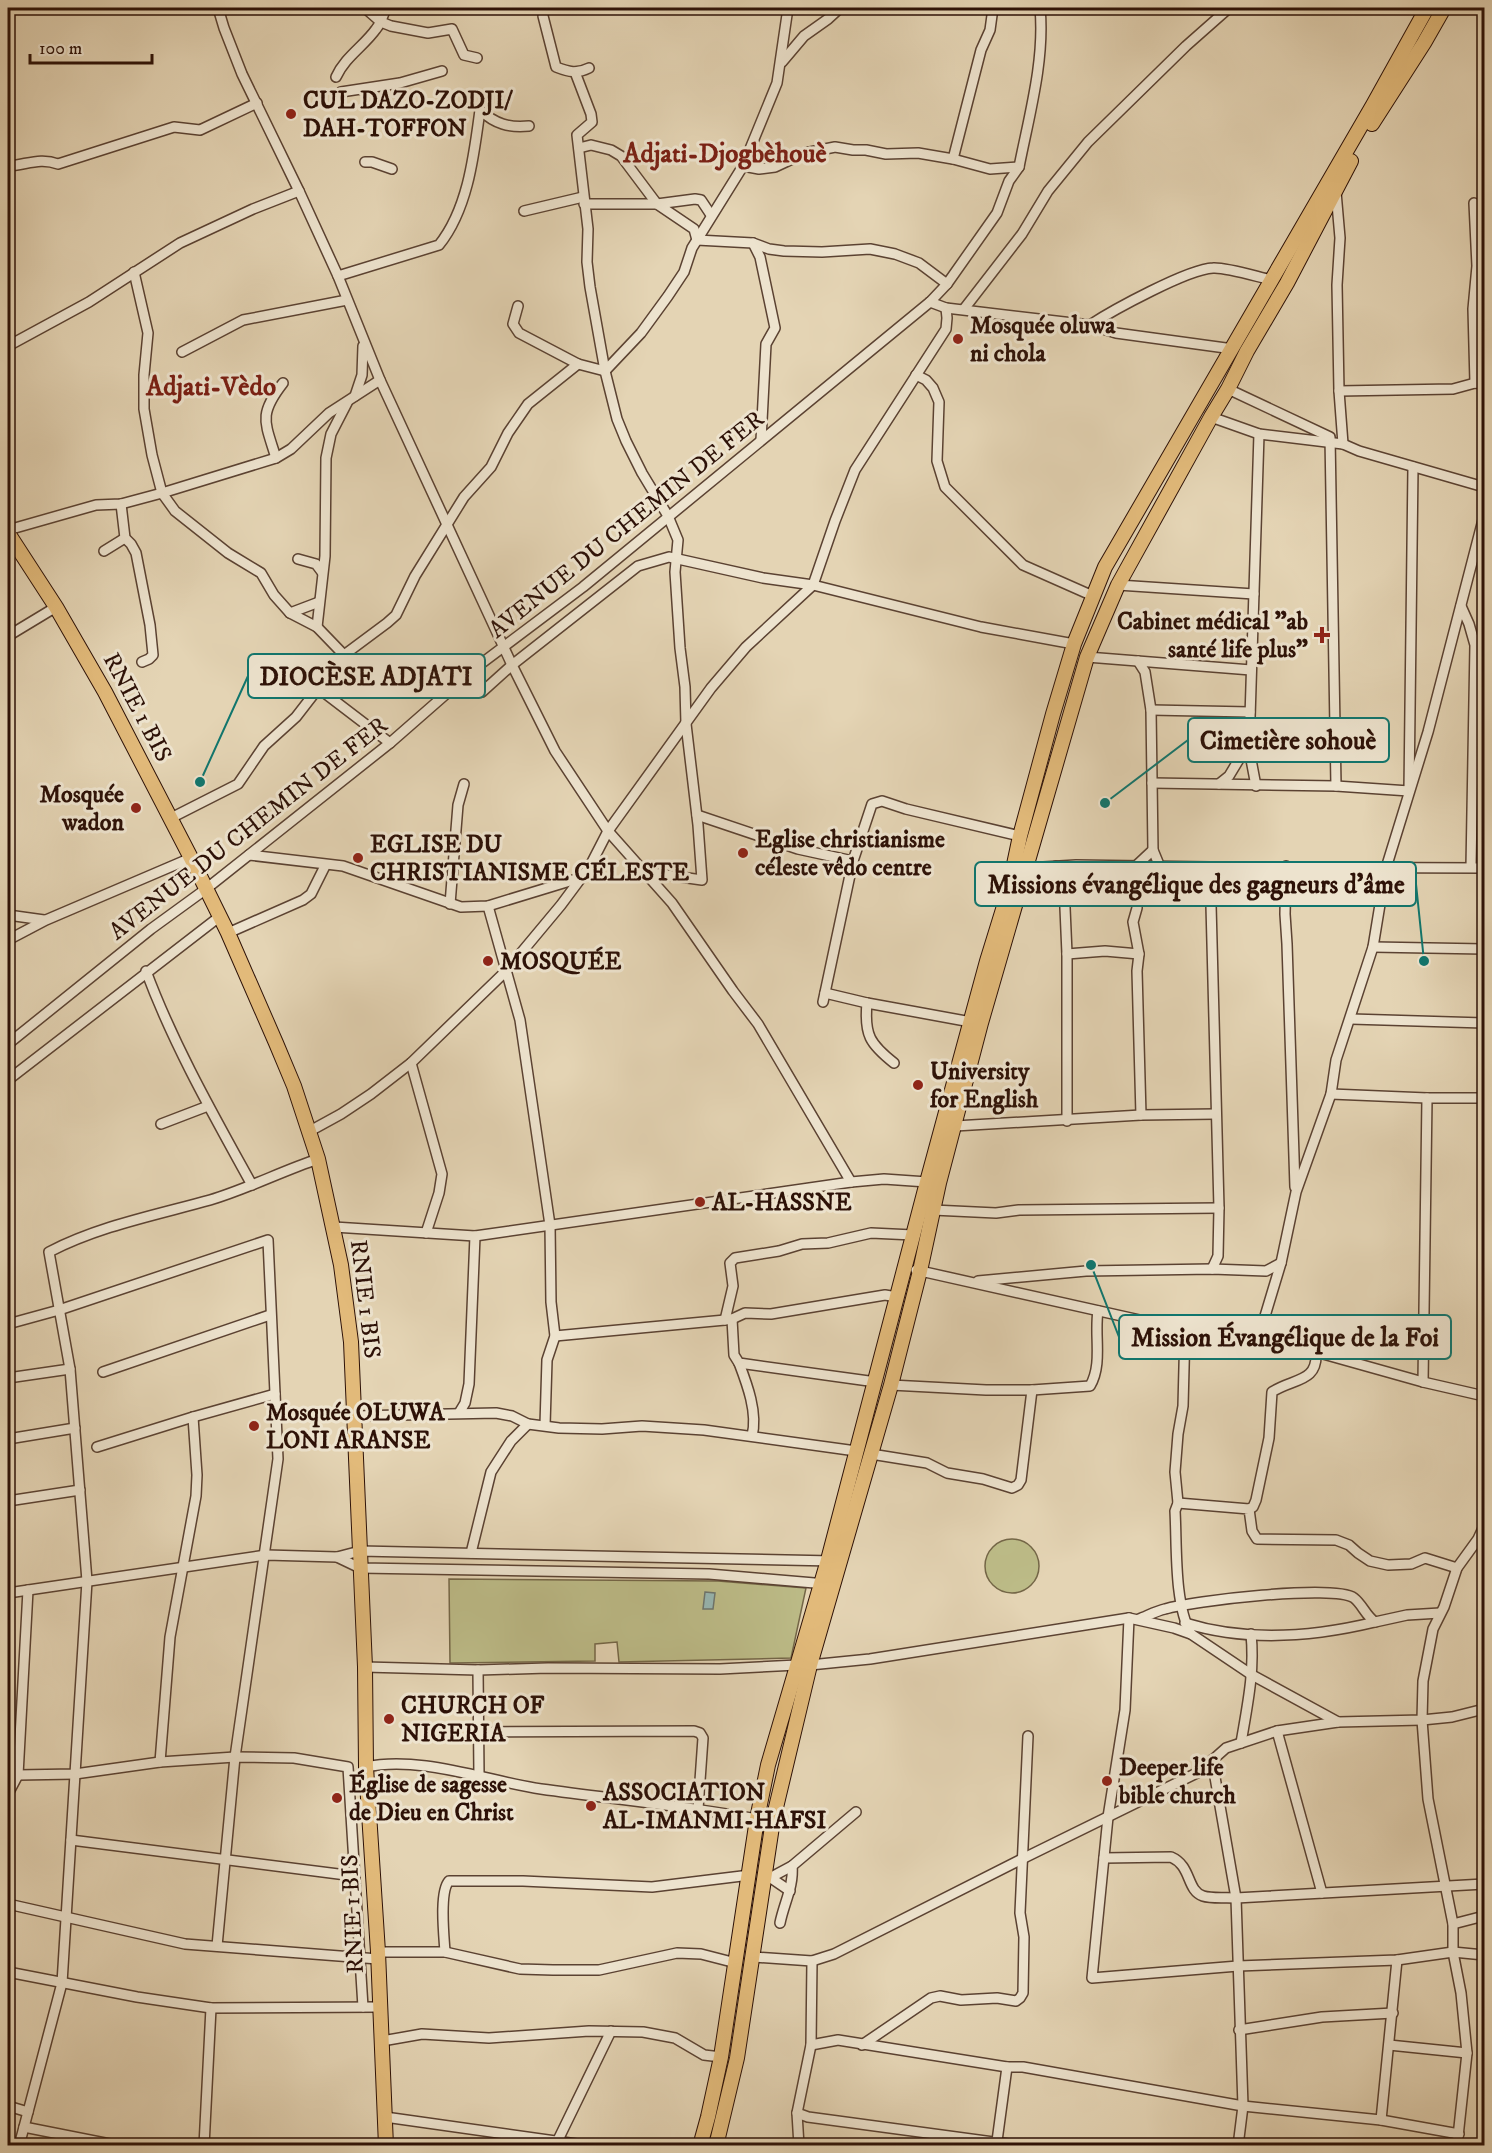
<svg xmlns="http://www.w3.org/2000/svg" width="1492" height="2153" viewBox="0 0 1492 2153" font-family="'IM FELL DW Pica',serif">
<style>
.green{fill:#bcbb87;stroke:#746647;stroke-width:1.5}
.water{fill:#97b7b3;stroke:#6d756e;stroke-width:1.5}
.lines{fill:none;stroke-linecap:round;stroke-linejoin:round}
.minor-casing{stroke:#5b4232;stroke-width:12}
.primary-casing{stroke:#2d1107;stroke-width:16}
.minor{stroke:#ede3ce;stroke-width:9}
.primary{stroke:#e2ba7a;stroke-width:14}
.poi-dot{fill:#8f2418;stroke:#ede3ce;stroke-width:2}
.labels{text-anchor:middle;stroke-width:6;stroke-linejoin:round;paint-order:stroke}
.poi-label{font-size:24px;font-weight:bold;fill:#2d1107;stroke:#ede3ce;text-anchor:start}
.street-label{font-size:24px;fill:#2d1107;stroke:#ede3ce}
.quarter-label{font-size:27px;font-weight:bold;fill:#7a1f14;stroke:#ede3ce}
.leader{fill:none;stroke:#0f766e;stroke-width:2}
.callout-dot{fill:#0f766e;stroke:#ede3ce;stroke-width:2}
.callout{fill:#ede3ce;stroke:#0f766e;stroke-width:2}
.callout-label{font-size:26px;text-anchor:middle;font-weight:bold;fill:#2d1107}
</style>
<rect width="100%" height="100%" fill="#e4d4b4"/>
<filter id="stains"><feTurbulence type="fractalNoise" baseFrequency=".00333" numOctaves="4"/><feColorMatrix values="0 0 0 0 .2 0 0 0 0 .09 0 0 0 0 .02 0 0 0 .5 -.17"/></filter>
<radialGradient id="worn" r=".72"><stop offset=".6" stop-color="#630" stop-opacity="0"/><stop offset="1" stop-color="#630" stop-opacity=".3"/></radialGradient>
<g class="green">
<circle cx="1012" cy="1566" r="27"/>
<path d="M449,1579L718,1581L806,1588L791,1658L619,1662L617,1642L595,1644V1661L450,1663Z"/>
</g>
<path class="water" d="M705,1592L715,1593L713,1609H703Z"/>
<g class="lines">
<g class="minor-casing">
<g id="minor">
<path d="M218,8L224,28L242,74L299,191L338,276L380,380L512,665L555,751L608,831L672,903L733,991L758,1024L851,1182"/>
<path d="M365,8L381,22L391,26L428,33L452,29L464,55L477,58"/>
<path d="M1481,8L1484,15"/>
<path d="M543,16L556,67C569,72 577,74 589,68"/>
<path d="M782,62L804,36L828,19L840,8"/>
<path d="M575,72L591,114L592,122L577,135L588,229L587,262L590,287L605,371L617,419L626,441L642,473L668,516L678,540L675,572L680,648L685,687L686,724L698,825L702,880L645,872"/>
<path d="M336,77C345,57 364,46 376,29C381,23 383,15 386,8"/>
<path d="M341,92L400,83L442,71"/>
<path d="M480,110C495,124 509,128 529,126"/>
<path d="M579,148L591,145L611,150L621,156L657,204L694,229L697,240L753,243L769,249L784,251L822,252L870,249L895,254L919,263L947,284"/>
<path d="M953,159L981,50L990,30L993,8"/>
<path d="M365,162H372L392,169"/>
<path d="M8,166C26,165 40,157 58,164L174,127L200,130L257,103"/>
<path d="M743,166L759,169L775,167L805,153L835,147L853,150H866L886,154L918,153L953,159L990,169L1019,167"/>
<path d="M1336,192L1340,238L1337,285L1339,391L1343,444"/>
<path d="M1474,203L1477,266L1473,309L1475,383"/>
<path d="M584,204H657L695,199L701,200L711,215"/>
<path d="M524,211L583,197"/>
<path d="M753,243L760,257L775,328L766,344L761,440"/>
<path d="M134,272L148,333L144,375V409L152,455L162,493L175,511L228,553L261,573L274,595L290,613L317,627L344,655"/>
<path d="M338,276L439,245C468,209 474,155 480,110"/>
<path d="M930,302L946,308L1090,325L1116,333L1233,349"/>
<path d="M518,306L513,324L519,333L578,364L605,371L641,333L668,296L684,272L692,248L743,166L777,83L788,8"/>
<path d="M964,309L1022,234L1048,191L1088,142L1186,46L1229,8"/>
<path d="M1090,325C1113,310 1188,269 1213,268C1226,267 1258,277 1272,280"/>
<path d="M8,346L89,302L180,243L253,209L299,191"/>
<path d="M182,352L243,320L347,300"/>
<path d="M916,375L926,380L933,388L939,402L937,461L945,487L1023,565L1093,596"/>
<path d="M1228,389L1330,437L1336,786"/>
<path d="M1339,391L1453,389L1475,383L1484,384"/>
<path d="M355,396L362,375L363,346"/>
<path d="M1211,417L1259,434L1343,444L1359,451L1484,487"/>
<path d="M276,458C265,422 258,415 283,383"/>
<path d="M121,504L125,538L131,544L136,553L150,625L153,655L149,659L142,662"/>
<path d="M8,530L96,505L121,504L162,493L276,458L291,449L329,413L380,380"/>
<path d="M104,551L125,538"/>
<path d="M298,559L316,564L322,572"/>
<path d="M1118,585L1254,594"/>
<path d="M1461,606L1469,624L1475,645L1471,867"/>
<path d="M290,613L319,602"/>
<path d="M317,627L325,556L326,458L331,434L347,403"/>
<path d="M8,636L56,607"/>
<path d="M1087,657L1251,670"/>
<path d="M1138,661L1145,672L1151,710L1153,850L1160,867"/>
<path d="M466,677L478,691L482,692L512,665L638,566L669,557L763,578L813,585L981,627L1074,644"/>
<path d="M318,688L390,743"/>
<path d="M1151,710L1250,712"/>
<path d="M1152,783L1336,786L1409,791L1413,467"/>
<path d="M1219,784L1229,776L1244,751L1249,749"/>
<path d="M1256,786L1249,749L1259,434"/>
<path d="M697,815L798,849L853,861"/>
<path d="M171,818L238,784L264,746L296,717L344,655L387,623L396,615L415,576L464,497L491,467L508,433L528,404L578,364"/>
<path d="M249,855L343,866L461,907L488,906L583,877"/>
<path d="M1056,866L1064,885L1067,954V1121"/>
<path d="M1286,866L1285,914L1287,944L1295,1187"/>
<path d="M1210,867L1219,1208L1218,1256L1212,1269"/>
<path d="M1027,868L1076,865L1210,867L1484,868"/>
<path d="M450,904L458,805L464,784"/>
<path d="M488,906L520,1020L550,1225L551,1302L555,1336L547,1360L545,1425"/>
<path d="M8,915L44,920"/>
<path d="M228,933L303,900L311,894L325,866"/>
<path d="M8,940L46,920L191,858"/>
<path d="M1373,947L1484,949"/>
<path d="M1067,954L1105,951L1139,954"/>
<path d="M146,971C174,1046 214,1116 252,1185"/>
<path d="M825,993L867,1003L971,1022"/>
<path d="M823,1002L853,861L872,804L882,801L906,809L1020,836"/>
<path d="M867,1003C864,1035 870,1044 894,1063"/>
<path d="M1351,1019L1484,1023"/>
<path d="M8,1044L151,929L206,889L390,743L478,666L583,587L930,302L947,284L997,213L1009,181L1019,167C1029,116 1045,60 1040,8"/>
<path d="M411,1063L442,1174L439,1193L426,1233"/>
<path d="M8,1080L219,917"/>
<path d="M1331,1094L1427,1098H1484"/>
<path d="M1141,1115L1137,971L1139,954L1133,922L1137,908V865L1153,850"/>
<path d="M161,1124L208,1106"/>
<path d="M955,1126L1141,1115L1216,1114"/>
<path d="M310,1131L341,1114L371,1094L411,1063L506,971L561,905L590,866L608,831L711,688L746,647L813,585L835,521L855,470L946,329L947,318L946,308"/>
<path d="M933,1210L996,1213L1019,1210L1219,1208"/>
<path d="M334,1227L475,1236L851,1182L884,1179L927,1182"/>
<path d="M916,1270L1256,1346L1316,1352L1423,1382L1484,1396"/>
<path d="M978,1281L1086,1271L1212,1269L1266,1271L1281,1263"/>
<path d="M732,1319L734,1355L739,1363L876,1382"/>
<path d="M725,1320L733,1286L730,1263L735,1258L779,1251L802,1244L828,1243L871,1233L913,1235"/>
<path d="M8,1324L59,1310L268,1240L278,1459L235,1757L217,1946"/>
<path d="M1185,1329L1183,1406L1178,1434L1175,1472L1178,1503L1175,1511C1177,1546 1174,1604 1191,1634"/>
<path d="M555,1336L725,1320L732,1319L745,1313L771,1314L885,1295L897,1297"/>
<path d="M1256,1346L1281,1263L1296,1192L1331,1094L1336,1060L1373,947L1386,868L1428,732L1484,516"/>
<path d="M739,1363C747,1384 758,1413 752,1436"/>
<path d="M103,1372L270,1315"/>
<path d="M8,1378L70,1369"/>
<path d="M1423,1382L1427,1098"/>
<path d="M891,1385L986,1390H1032L1090,1386C1103,1364 1094,1335 1098,1311"/>
<path d="M459,1413L465,1403L469,1384L475,1236"/>
<path d="M354,1416L496,1413L512,1416L528,1424L559,1428L602,1429L642,1426L704,1430L856,1451"/>
<path d="M8,1439L75,1428"/>
<path d="M97,1447L193,1417L275,1394"/>
<path d="M871,1454L927,1463L947,1473L983,1479L1012,1488L1018,1485L1021,1480L1032,1390"/>
<path d="M8,1501L80,1490"/>
<path d="M1178,1503L1249,1509L1252,1531L1257,1539L1336,1540L1349,1545L1358,1553L1370,1561L1388,1565L1411,1564L1425,1558L1457,1568"/>
<path d="M1249,1509L1253,1507L1256,1500L1269,1438L1272,1392C1293,1378 1318,1383 1316,1352"/>
<path d="M471,1553L491,1472L511,1441L528,1424"/>
<path d="M337,1557L360,1568L709,1574L826,1584"/>
<path d="M8,1593L266,1555L337,1557L360,1551L833,1561"/>
<path d="M1129,1618L1125,1710L1108,1817L1092,1978L1238,1966L1397,1960L1453,1952L1484,1955"/>
<path d="M1139,1619C1147,1616 1156,1611 1165,1609C1191,1601 1335,1584 1354,1598C1362,1604 1366,1616 1375,1622L1407,1615L1440,1613"/>
<path d="M1185,1623C1246,1642 1313,1637 1375,1622"/>
<path d="M810,1665L870,1659L1129,1618L1174,1628L1191,1634L1252,1675L1338,1722"/>
<path d="M365,1667L478,1670L548,1668L720,1669L797,1665"/>
<path d="M478,1670L479,1776"/>
<path d="M1277,1731L1322,1893"/>
<path d="M479,1732L694,1731L700,1733L703,1738L698,1809"/>
<path d="M1241,1743C1247,1707 1255,1671 1251,1634"/>
<path d="M1212,1760L1236,1898L1243,2106L1238,2146"/>
<path d="M160,1762L170,1637L196,1496L197,1475L193,1417"/>
<path d="M366,1767C419,1755 487,1781 541,1789C613,1799 685,1806 757,1819"/>
<path d="M18,1775L75,1774L160,1762L235,1757L294,1758L348,1767L363,2007"/>
<path d="M8,1794L18,1775L28,1590"/>
<path d="M71,1840L354,1876"/>
<path d="M1104,1858L1171,1857C1192,1866 1186,1890 1203,1896C1212,1899 1226,1897 1236,1898L1484,1884"/>
<path d="M771,1878L790,1891"/>
<path d="M764,1881L792,1866L856,1812"/>
<path d="M8,1904L185,1944L378,1959"/>
<path d="M780,1923C784,1903 794,1886 792,1866"/>
<path d="M1453,1924L1484,1916"/>
<path d="M378,1952H445L520,1969L553,1970H599L677,1953L701,1954L736,1963"/>
<path d="M445,1952C444,1936 439,1892 449,1881H523L652,1887L750,1875"/>
<path d="M754,1957L812,1961L834,1954L1024,1858L1199,1772L1226,1748L1277,1731L1338,1722L1422,1720L1452,1717L1484,1709"/>
<path d="M8,1972L137,1997L211,2008L379,2007"/>
<path d="M1239,2030L1322,2017L1393,2013"/>
<path d="M382,2041L422,2034L489,2038L589,2031L643,2032L675,2038L704,2055L721,2057"/>
<path d="M811,2045L838,2040L1007,2067H1023L1243,2106L1381,2120L1459,2134"/>
<path d="M862,2045L931,1998L940,1996L961,2000L997,1998L1016,2001L1020,1998L1023,1993L1024,1937L1020,1913L1028,1736"/>
<path d="M1389,2045L1467,2053"/>
<path d="M8,2106L28,2112"/>
<path d="M797,2113L808,2117L1024,2146"/>
<path d="M385,2117L591,2146"/>
<path d="M1381,2120L1397,1960"/>
<path d="M24,2127L120,2146"/>
<path d="M558,2140L611,2031"/>
<path d="M997,2141L1007,2067"/>
<path d="M19,2146L62,1983L87,1581L70,1369L49,1252C99,1226 156,1215 210,1200C247,1189 282,1171 318,1159"/>
<path d="M204,2146L211,2008"/>
<path d="M799,2146L797,2113L811,2045L812,1961"/>
<path d="M1457,2146L1467,2053L1461,1993L1453,1952V1924L1428,1799L1422,1720L1423,1681L1433,1629L1444,1607L1457,1568L1478,1539L1484,1526"/>
</g>
</g>
<g class="primary-casing">
<g id="primary">
<path d="M1372,124L1424,43L1444,8"/>
<path d="M8,533L56,607L105,692L191,858L228,933L276,1043L294,1086L318,1159L341,1265L351,1342L365,1667L366,1767L378,1952L386,2146"/>
<path d="M700,2146L708,2117L721,2057L757,1819L768,1765L828,1560L927,1182L987,961L1008,893L1020,836L1053,714L1074,644L1105,567L1373,105L1427,8"/>
<path d="M716,2146L737,2058L773,1820L810,1665L891,1385L920,1271L939,1183L981,1023L1087,657L1118,585L1211,417L1228,389L1247,351L1287,283L1351,161"/>
</g>
</g>
<use href="#minor" class="minor"/>
<use href="#primary" class="primary"/>
</g>
<g class="poi-dot">
<circle cx="291" cy="114" r="6"/>
<circle cx="958" cy="339" r="6"/>
<path d="M1319 626h6v6h6v6h-6v6h-6v-6h-6v-6h6z"/>
<circle cx="136" cy="808" r="6"/>
<circle cx="743" cy="853" r="6"/>
<circle cx="358" cy="858" r="6"/>
<circle cx="488" cy="961" r="6"/>
<circle cx="918" cy="1085" r="6"/>
<circle cx="700" cy="1202" r="6"/>
<circle cx="254" cy="1426" r="6"/>
<circle cx="389" cy="1719" r="6"/>
<circle cx="1107" cy="1781" r="6"/>
<circle cx="337" cy="1798" r="6"/>
<circle cx="591" cy="1806" r="6"/>
</g>
<g class="labels">
<g class="poi-label">
<text x="303" y="108">CUL DAZO-ZODJI/<tspan x="303" dy="28">DAH-TOFFON</tspan></text>
<text x="970" y="333">Mosquée oluwa<tspan x="970" dy="28">ni chola</tspan></text>
<text x="1308" y="629" text-anchor="end">Cabinet médical "ab<tspan x="1308" dy="28">santé life plus"</tspan></text>
<text x="124" y="802" text-anchor="end">Mosquée<tspan x="124" dy="28">wadon</tspan></text>
<text x="755" y="847">Eglise christianisme<tspan x="755" dy="28">céleste vêdo centre</tspan></text>
<text x="370" y="852">EGLISE DU<tspan x="370" dy="28">CHRISTIANISME CÉLESTE</tspan></text>
<text x="500" y="969">MOSQUÉE</text>
<text x="930" y="1079">University<tspan x="930" dy="28">for English</tspan></text>
<text x="712" y="1210">AL-HASSNE</text>
<text x="266" y="1420">Mosquée OLUWA<tspan x="266" dy="28">LONI ARANSE</tspan></text>
<text x="401" y="1713">CHURCH OF<tspan x="401" dy="28">NIGERIA</tspan></text>
<text x="1119" y="1775">Deeper life<tspan x="1119" dy="28">bible church</tspan></text>
<text x="349" y="1792">Église de sagesse<tspan x="349" dy="28">de Dieu en Christ</tspan></text>
<text x="603" y="1800">ASSOCIATION<tspan x="603" dy="28">AL-IMANMI-HAFSI</tspan></text>
</g>
<g class="street-label">
<text transform="translate(626 524) rotate(-39)" y="8">AVENUE DU CHEMIN DE FER</text>
<text transform="translate(138 707) rotate(62)" y="8">RNIE 1 BIS</text>
<text transform="translate(248 828) rotate(-38)" y="8">AVENUE DU CHEMIN DE FER</text>
<text transform="translate(366 1299) rotate(83)" y="8">RNIE 1 BIS</text>
<text transform="translate(352 1914) rotate(-93)" y="8">RNIE 1 BIS</text>
</g>
<g class="quarter-label">
<text x="725" y="162">Adjati-Djogbèhouè</text>
<text x="211" y="395">Adjati-Vèdo</text>
</g>
</g>
<path class="leader" d="M200 782L248 676M1105 803L1188 740M1424 961L1416 884M1091 1265L1119 1337"/>
<g class="callout-dot">
<circle cx="200" cy="782" r="6"/>
<circle cx="1105" cy="803" r="6"/>
<circle cx="1424" cy="961" r="6"/>
<circle cx="1091" cy="1265" r="6"/>
</g>
<g class="callout">
<rect x="248" y="654" width="237" height="44" rx="6"/>
<rect x="1188" y="718" width="201" height="44" rx="6"/>
<rect x="975" y="862" width="441" height="44" rx="6"/>
<rect x="1119" y="1315" width="332" height="44" rx="6"/>
</g>
<g class="callout-label">
<text x="366" y="685">DIOCÈSE ADJATI</text>
<text x="1288" y="749">Cimetière sohouè</text>
<text x="1196" y="893">Missions évangélique des gagneurs d'âme</text>
<text x="1285" y="1346">Mission Évangélique de la Foi</text>
</g>
<rect width="1492" height="2153" fill="none" stroke="#e4d4b4" stroke-width="30"/>
<rect x="9" y="9" width="1474" height="2135" fill="none" stroke="#2d1107" stroke-width="3"/>
<rect x="15" y="15" width="1462" height="2123" fill="none" stroke="#2d1107" stroke-width="1.5"/>
<path d="M30 54v9h122v-9" fill="none" stroke="#2d1107" stroke-width="3"/>
<text x="39" y="54" font-size="18" fill="#2d1107" stroke="#ede3ce" stroke-width="4.5" paint-order="stroke">100 m</text>
<rect width="100%" height="100%" filter="url(#stains)"/>
<rect width="100%" height="100%" fill="url(#worn)"/>
</svg>
